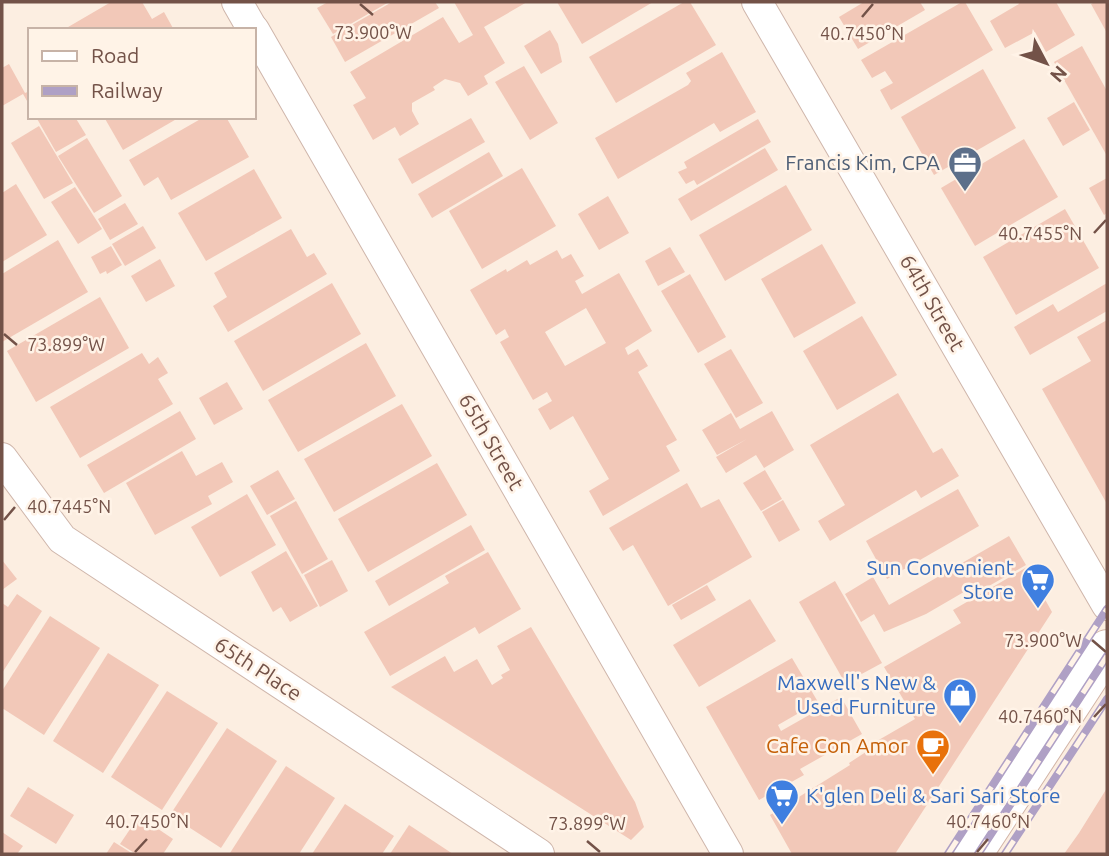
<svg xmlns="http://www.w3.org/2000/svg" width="1109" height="856" viewBox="0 0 1109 856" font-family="Ubuntu,sans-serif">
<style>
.building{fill:#f2c8b8;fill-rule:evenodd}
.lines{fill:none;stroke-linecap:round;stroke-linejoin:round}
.minor-casing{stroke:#cfb6ab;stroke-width:32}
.secondary-casing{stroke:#d2b5a8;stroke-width:40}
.minor{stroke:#fff;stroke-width:30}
.secondary{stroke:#fff;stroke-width:38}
.rail-casing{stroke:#afa0c5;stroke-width:8}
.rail{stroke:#fff3e7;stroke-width:5;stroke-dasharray:16;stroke-linecap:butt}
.ticks{fill:none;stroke:#735248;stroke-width:2.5}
.labels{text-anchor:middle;stroke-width:5;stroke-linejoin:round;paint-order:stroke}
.service-label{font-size:21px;fill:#4e5e75;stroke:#fff3e7;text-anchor:end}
.street-label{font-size:21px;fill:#735248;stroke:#fff3e7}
.shop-label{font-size:21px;fill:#366cbe;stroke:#fff3e7;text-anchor:end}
.food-label{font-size:21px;fill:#c56008;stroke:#fff3e7;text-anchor:end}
.ticks-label{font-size:18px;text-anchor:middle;fill:#735248;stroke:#fff3e7;stroke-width:5;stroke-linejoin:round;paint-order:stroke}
</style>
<rect width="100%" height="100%" fill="#fceee1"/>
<g class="building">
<path d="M111,2H142L152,19L164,12L174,30H63Z"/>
<path d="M328,2H389L333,34L317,8Z"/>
<path d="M392,2H435L439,8L345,62L331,37Z"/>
<path d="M454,2H527L484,27L505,63L484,76L488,84L468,96L460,83L445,79L433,87L435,90L412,103V111L419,124L400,136L395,127L373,140L353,105L366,98L350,72L443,17L459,43L473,35Z"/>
<path d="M557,2H653L582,44Z"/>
<path d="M684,2H690L716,45L616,103L589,57Z"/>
<path d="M864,2H920L925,10L858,49L839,17Z"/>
<path d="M962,2H965L993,50L891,110L880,90L893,83L885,71L872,78L861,60Z"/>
<path d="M1018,2H1056L1075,35L1046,52L1035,32L1005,48L990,21L1019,4Z"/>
<path d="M1095,2H1107V33L1091,4Z"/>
<path d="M550,30L558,44L562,62L541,74L524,46Z"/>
<path d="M1082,46L1107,91V156L1054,62Z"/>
<path d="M722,52L756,112L720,132L714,123L618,179L595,138L688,85L691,81L686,73Z"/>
<path d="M9,64L25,93L30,91V106L23,94L2,106V68Z"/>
<path d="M524,66L558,123L530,140L495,82Z"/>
<path d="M983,69L1016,128L934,175L901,117Z"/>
<path d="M1074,102L1090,130L1063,146L1047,118Z"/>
<path d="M36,117H75L86,135L56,152Z"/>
<path d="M104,117H180L123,150Z"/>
<path d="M204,117H226L249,157L171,200L158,177L144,186L129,160Z"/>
<path d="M471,118L485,142L412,184L398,159Z"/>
<path d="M758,119L771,142L697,185L694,180L686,184L678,172L687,168L684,162Z"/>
<path d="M39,126L73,183L44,199L11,143Z"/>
<path d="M87,138L122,196L94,213L58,156Z"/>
<path d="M1024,139L1058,197L975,246L941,188Z"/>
<path d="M765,148L778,170L691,221L678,199Z"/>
<path d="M489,152L503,176L432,218L418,194Z"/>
<path d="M522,168L556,226L482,269L449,211Z"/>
<path d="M254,169L282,218L206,261L178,213Z"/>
<path d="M1107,178V213L1104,215L1089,188Z"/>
<path d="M16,184L47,235L2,262V193Z"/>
<path d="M786,185L812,230L725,281L699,235Z"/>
<path d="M75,187L102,229L78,244L51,202Z"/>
<path d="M608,196L629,233L599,250L578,214Z"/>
<path d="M125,203L138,224L110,240L98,219Z"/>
<path d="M1065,209L1099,268L1016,315L983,257Z"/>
<path d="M143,226L156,248L125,266L112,244Z"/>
<path d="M291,229L307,257L314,253L327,274L228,332L213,306L227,297L214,273Z"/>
<path d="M58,240L88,292L2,342V274Z"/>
<path d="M822,244L856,303L794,338L761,279Z"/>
<path d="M111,246L122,265L107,274L106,271L100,274L91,257Z"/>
<path d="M670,247L685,272L658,286L645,261Z"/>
<path d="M557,250L562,259L571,254L584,276L575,281L582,294L619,273L652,331L625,348L628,355L638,349L648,366L638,372L677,440L666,446L680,471L603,516L589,491L609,479L573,416L550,430L538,409L552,401L547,392L533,400L500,342L509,337L505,329L496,335L470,290L506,269L507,272L527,260L530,265ZM586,308L606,343L565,366L545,332Z"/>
<path d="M160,259L175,286L146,302L131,276Z"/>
<path d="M690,274L726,337L698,353L661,291Z"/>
<path d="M332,283L361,334L263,391L234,341Z"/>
<path d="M1107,283V311L1030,355L1014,327L1053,304L1058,312Z"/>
<path d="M100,297L129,348L36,402L7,351Z"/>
<path d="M862,316L897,375L837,410L803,351Z"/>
<path d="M1107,320V504L1042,389L1091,361L1077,337Z"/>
<path d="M366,343L396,396L298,452L268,400Z"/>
<path d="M731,349L763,403L736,418L704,364Z"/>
<path d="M142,353L149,364L158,357L168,373L158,379L173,404L80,458L50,407Z"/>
<path d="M227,382L243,409L214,425L199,398Z"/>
<path d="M898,393L933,453L942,448L959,476L921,498L916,490L830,541L818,521L845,505L810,445Z"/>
<path d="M402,404L432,456L334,512L304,459Z"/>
<path d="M180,411L196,439L104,493L87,465Z"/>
<path d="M772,411L794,450L764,468L756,455L726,473L716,457L747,439L717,455L702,430L731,413L740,429Z"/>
<path d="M182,451L196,476L222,462L233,482L208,496L212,504L155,535L126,483Z"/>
<path d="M437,463L467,515L368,572L338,519Z"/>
<path d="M278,470L295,499L267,515L250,486Z"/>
<path d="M765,470L782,499L761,511L743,483Z"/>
<path d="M687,483L701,508L719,499L752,557L668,606L633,545L623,551L609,528Z"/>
<path d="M958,489L979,526L887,579L866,541Z"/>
<path d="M247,494L276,545L220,577L191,527Z"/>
<path d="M783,500L800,530L779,542L762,512Z"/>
<path d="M296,501L328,559L302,574L270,516Z"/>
<path d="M471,525L485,550L389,606L375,581Z"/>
<path d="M1009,536L1026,565L973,595L969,589L926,614L884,632L874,614L861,622L845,594L873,577L889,605Z"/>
<path d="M286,551L318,606L290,622L281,607L273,612L251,572Z"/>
<path d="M488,552L521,609L479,634L475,627L390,676L364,632L449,583L445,576Z"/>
<path d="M2,560L17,579L2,590Z"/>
<path d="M332,560L348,591L320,607L304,575Z"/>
<path d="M1027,567L1052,612L895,854H792L770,815L850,765L849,763L872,748L870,745L915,719L884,667L961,623L953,610Z"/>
<path d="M835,581L882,663L845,683L799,602Z"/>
<path d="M707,585L716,600L681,620L672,605Z"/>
<path d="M17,594L42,611L2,673V603L8,607Z"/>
<path d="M750,599L776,641L699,687L673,645Z"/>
<path d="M50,616L100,648L44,735L2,708V691Z"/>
<path d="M531,627L635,802L644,827L631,840L391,687L445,656L454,672L477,659L492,685L503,678L501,675L510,670L497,646Z"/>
<path d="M108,653L159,685L103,773L53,741Z"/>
<path d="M792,658L818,702L778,725L781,731L841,697L862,734L800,769L804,775L759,800L706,707Z"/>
<path d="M167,691L218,723L162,810L111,777Z"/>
<path d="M227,728L277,761L221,848L170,815Z"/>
<path d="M286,766L335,798L299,854H232L230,853Z"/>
<path d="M28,787L74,815L56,844L10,816Z"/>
<path d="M1107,788V854H1064L1079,833Z"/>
<path d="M345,804L394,836L382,854H312Z"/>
<path d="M139,816L173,839L163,854H136L120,844Z"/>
<path d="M409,825L453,854H390Z"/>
<path d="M2,832L23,846L17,854H2Z"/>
<path d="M114,842L133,854H106Z"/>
</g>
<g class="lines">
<g class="minor-casing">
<g id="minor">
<path d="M237,2L253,30"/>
<path d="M757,2L1107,605"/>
<path d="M254,30L728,854"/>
<path d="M2,458L62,539L539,854"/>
</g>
</g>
<g class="secondary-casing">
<path id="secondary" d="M973,854L1107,649"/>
</g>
<use href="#minor" class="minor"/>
<use href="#secondary" class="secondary"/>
<g class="rail-casing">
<g id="rail">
<path d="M948,854L1107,609"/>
<path d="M978,854L1107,656"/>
<path d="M1005,854L1107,699"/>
</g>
</g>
<use href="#rail" class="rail"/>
</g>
<path class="ticks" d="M360,4L373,15M862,17L873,4M1094,233L1106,220M4,334L17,345M4,520L15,507M1092,640L1106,652M1094,717L1106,704M587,841L600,852M135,852L147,839M977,852L988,839"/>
<defs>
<g id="office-pin" transform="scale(1.75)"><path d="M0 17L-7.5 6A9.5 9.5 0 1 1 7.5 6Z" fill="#5c6f8a" stroke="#fff3e7"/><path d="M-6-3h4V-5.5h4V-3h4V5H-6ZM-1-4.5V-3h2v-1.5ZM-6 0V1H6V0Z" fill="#fff"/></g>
<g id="supermarket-pin" transform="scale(1.75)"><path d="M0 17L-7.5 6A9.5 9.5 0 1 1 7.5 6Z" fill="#3f7fe0" stroke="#fff3e7"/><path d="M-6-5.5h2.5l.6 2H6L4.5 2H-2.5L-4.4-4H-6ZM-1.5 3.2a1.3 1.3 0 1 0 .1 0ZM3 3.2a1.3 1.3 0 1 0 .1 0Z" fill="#fff"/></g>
<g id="shop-pin" transform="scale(1.75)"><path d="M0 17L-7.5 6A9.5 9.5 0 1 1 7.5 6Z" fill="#3f7fe0" stroke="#fff3e7"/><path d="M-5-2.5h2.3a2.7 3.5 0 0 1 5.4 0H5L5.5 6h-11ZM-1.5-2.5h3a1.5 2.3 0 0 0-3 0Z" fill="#fff"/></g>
<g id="cafe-pin" transform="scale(1.75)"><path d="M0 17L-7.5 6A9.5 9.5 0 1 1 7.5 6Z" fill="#e8710a" stroke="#fff3e7"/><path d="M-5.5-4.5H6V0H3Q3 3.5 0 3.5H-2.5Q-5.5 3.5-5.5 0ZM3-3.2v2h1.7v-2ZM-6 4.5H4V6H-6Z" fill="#fff"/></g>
</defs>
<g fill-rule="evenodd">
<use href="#office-pin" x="965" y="163"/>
<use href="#supermarket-pin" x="1038" y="580"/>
<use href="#shop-pin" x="960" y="695"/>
<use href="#cafe-pin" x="933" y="746"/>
<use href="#supermarket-pin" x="782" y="796"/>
</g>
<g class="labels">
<g class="service-label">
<text x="940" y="170">Francis Kim, CPA</text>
</g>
<g class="street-label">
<text transform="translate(932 303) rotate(60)" y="7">64th Street</text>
<text transform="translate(491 442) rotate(60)" y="7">65th Street</text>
<text transform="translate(258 669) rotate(33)" y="7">65th Place</text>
</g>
<g class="shop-label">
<text x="1014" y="575">Sun Convenient<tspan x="1014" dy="24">Store</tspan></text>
<text x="936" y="690">Maxwell's New &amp;<tspan x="936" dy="24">Used Furniture</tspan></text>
<text x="806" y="803" text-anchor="start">K'glen Deli &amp; Sari Sari Store</text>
</g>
<g class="food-label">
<text x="908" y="753">Cafe Con Amor</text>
</g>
</g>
<g class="ticks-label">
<text x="373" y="39">73.900°W</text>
<text x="862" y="40">40.7450°N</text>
<text x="1040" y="240">40.7455°N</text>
<text x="66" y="351">73.899°W</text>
<text x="69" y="513">40.7445°N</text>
<text x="1043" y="647">73.900°W</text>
<text x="1040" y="723">40.7460°N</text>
<text x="147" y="828">40.7450°N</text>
<text x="988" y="828">40.7460°N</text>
<text x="587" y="830">73.899°W</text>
</g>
<rect width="1109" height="856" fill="none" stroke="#735248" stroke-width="7"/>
<rect x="28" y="28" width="228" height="91" fill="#fff3e7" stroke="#c7b3a7" stroke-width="2"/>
<rect x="42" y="51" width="35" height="10" fill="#ffffff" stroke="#c7b3a7" stroke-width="2"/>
<text x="91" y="63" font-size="21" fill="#735248">Road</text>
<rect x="42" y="86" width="35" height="10" fill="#afa0c5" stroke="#c7b3a7" stroke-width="2"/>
<text x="91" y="98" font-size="21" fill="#735248">Railway</text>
<g transform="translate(1046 63) rotate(131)" stroke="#fff3e7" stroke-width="5" paint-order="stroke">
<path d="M0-5L12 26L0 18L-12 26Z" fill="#735248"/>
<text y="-10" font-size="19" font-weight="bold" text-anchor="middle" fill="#735248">N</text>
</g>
</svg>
